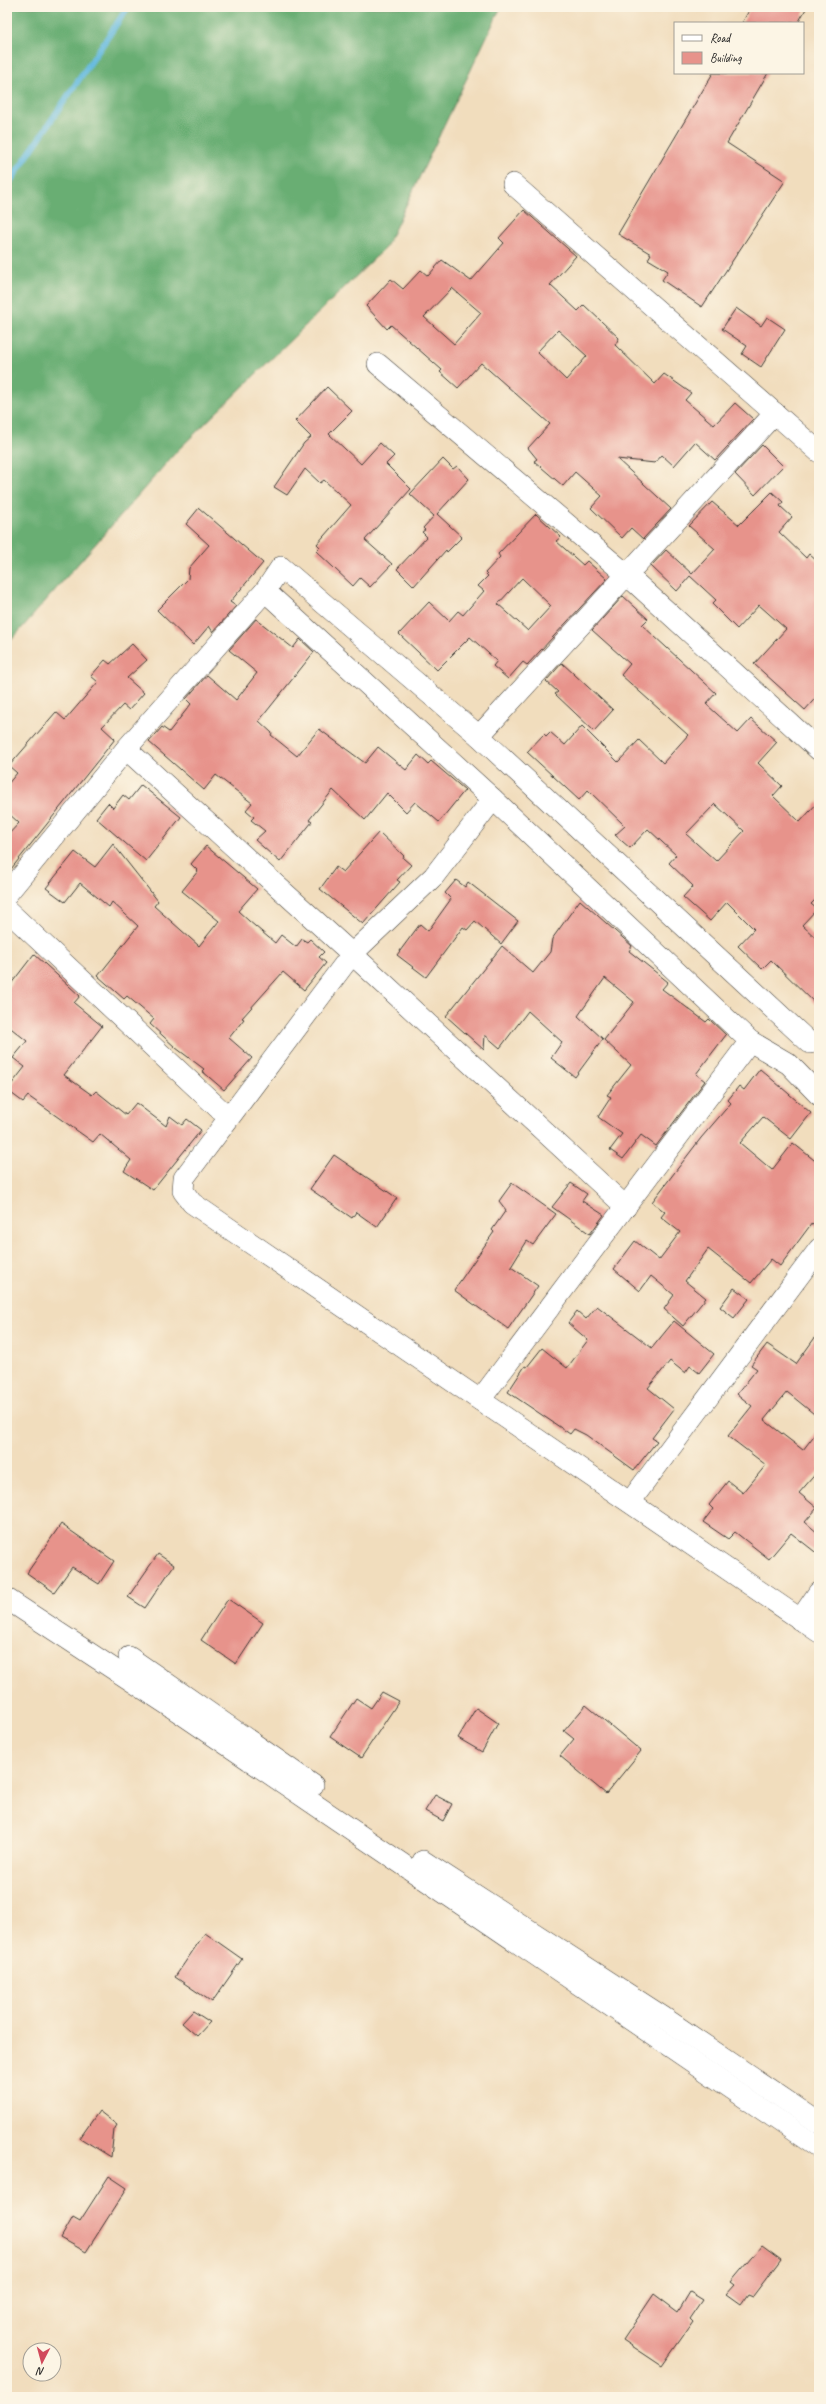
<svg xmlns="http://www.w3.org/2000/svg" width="826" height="2404" viewBox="0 0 826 2404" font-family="Caveat,sans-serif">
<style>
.forest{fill:#69ae73;stroke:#426548}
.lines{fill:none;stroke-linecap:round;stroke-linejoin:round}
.stream{stroke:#62b9df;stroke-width:6}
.building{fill:#e7938b;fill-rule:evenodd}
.minor-casing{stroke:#3c3934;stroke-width:22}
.minor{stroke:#fff;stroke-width:21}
</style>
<rect width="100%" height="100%" fill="#fcf5e5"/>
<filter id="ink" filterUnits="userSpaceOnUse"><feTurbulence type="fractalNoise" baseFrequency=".025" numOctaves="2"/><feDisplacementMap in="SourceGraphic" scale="8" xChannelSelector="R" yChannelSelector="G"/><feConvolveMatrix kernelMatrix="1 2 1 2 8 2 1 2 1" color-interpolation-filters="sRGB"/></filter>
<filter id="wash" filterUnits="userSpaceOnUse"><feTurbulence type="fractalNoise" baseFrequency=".012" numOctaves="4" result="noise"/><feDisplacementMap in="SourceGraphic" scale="16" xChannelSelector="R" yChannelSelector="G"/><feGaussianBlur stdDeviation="0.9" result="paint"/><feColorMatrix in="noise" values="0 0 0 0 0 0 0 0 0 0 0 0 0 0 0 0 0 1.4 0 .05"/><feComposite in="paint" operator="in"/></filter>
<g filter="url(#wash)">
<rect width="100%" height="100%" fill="#f1ddbd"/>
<path class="forest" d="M7,7H501L386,247L177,451L7,645Z"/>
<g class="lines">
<path class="stream" d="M7,186L128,7"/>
</g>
<g id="blocks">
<g class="building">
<path d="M751,7H807L798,23H742Z"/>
<path d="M713,73H768L727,143L785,181L702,307L662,280L668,271L648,259L651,254L618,234Z"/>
<path d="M524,210L576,256L550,285L578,311L584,305L619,338L615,345L655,384L664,374L691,393L685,400L714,425L735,403L753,419L715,460L695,442L674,466L662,455L655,463L617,459L671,509L643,539L631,528L622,538L591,508L602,496L575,472L563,486L534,461L537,459L528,448L550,424L481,363L458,388L440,372L442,370L391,325L387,329L366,306L391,279L403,289L421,270L428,276L442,260L471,281L504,243L499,238ZM452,288L481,313L454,344L424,317ZM558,330L587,356L566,380L537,352Z"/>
<path d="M736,308L761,326L767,317L785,329L761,367L742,354L747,346L722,329Z"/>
<path d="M327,387L352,411L329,434L361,464L380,443L394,456L386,464L411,489L365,540L392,564L370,587L360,578L353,586L316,551L320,547L317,544L351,505L324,480L320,483L305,469L287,495L274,487L304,443L311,437L295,421Z"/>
<path d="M762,445L783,466L755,495L735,474Z"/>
<path d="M443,459L453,469L457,466L469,479L437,514L462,537L447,552L446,550L414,586L397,569L427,537L422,532L425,530L423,528L434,516L410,494Z"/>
<path d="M772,492L783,502L780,506L792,517L779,532L806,558L809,554L819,563V694L805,710L754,664L786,629L759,605L737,629L712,604L716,600L690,576L677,591L651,566L666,550L692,574L715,549L689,526L712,502L739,525Z"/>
<path d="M199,508L263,563L230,602L236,606L213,632L209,626L193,645L157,610L188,579L189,568L209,545L186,524Z"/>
<path d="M536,514L561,537L556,541L583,565L587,561L607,579L527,665L523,662L508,679L493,666L497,661L470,637L437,670L399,634L429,602L449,621L458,611L463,615L484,591L478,586L488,576L485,573L500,557L498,554ZM522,578L551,606L528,631L498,604Z"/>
<path d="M623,596L648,619L642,625L716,693L706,704L738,733L751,719L777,742L758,763L782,786L773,796L800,822L819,801V896L811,904L817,909L802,925L819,941V1007L771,960L762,969L738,946L754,929L727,902L710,921L683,897L693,886L669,863L676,855L648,829L630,848L615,835L625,826L588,790L579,800L527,752L544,734L546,736L550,732L565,745L582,726L618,762L639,740L663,763L688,735L621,675L630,664L592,630ZM715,804L744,831L716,861L686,834Z"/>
<path d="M256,619L293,648L300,639L314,652L259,721L272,733L271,735L297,756L319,729L365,763L378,747L406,770L418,755L428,764L431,761L465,790L439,822L415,802L406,812L387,793L365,820L333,790L309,820L312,822L280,862L255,840L265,831L251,820L254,817L246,810L252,803L216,775L204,790L149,742L162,727L169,732L191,704L186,699L207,675L236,700L257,673L229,650Z"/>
<path d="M132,644L147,660L127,678L144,693L129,710L123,705L102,727L115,739L7,874V836L19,823L7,812V785L17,773L9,766L56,712L65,720L98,682L91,676L105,660L110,664Z"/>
<path d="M562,663L613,710L594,731L555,694L558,692L546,681Z"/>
<path d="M141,785L181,817L146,861L96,818L108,803L113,808L123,795L129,800Z"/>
<path d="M379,832L404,856L403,858L411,865L397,880L400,882L363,924L320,889L336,867L343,872Z"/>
<path d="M113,844L158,901L154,906L199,946L219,921L182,891L198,871L191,864L206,846L257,889L238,911L249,921L275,943L281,935L296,947L302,939L307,942L310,939L324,952L319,957L326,963L304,990L283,972L242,1018L244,1019L229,1038L252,1058L224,1090L202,1071L204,1069L176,1048L150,1024L154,1019L127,996L124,999L98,976L138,926L112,902L109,907L80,883L65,902L46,888L75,852L95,867Z"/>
<path d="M456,880L465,887L468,882L518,921L501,944L475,921L467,930L463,927L426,977L397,955L420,924L428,931L451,899L445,893Z"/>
<path d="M580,900L632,946L629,951L668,982L662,989L706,1022L709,1019L726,1035L696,1074L705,1081L656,1146L641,1135L623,1159L610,1150L622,1134L598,1117L611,1097L607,1095L631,1065L604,1040L634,1002L605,978L578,1016L603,1039L575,1077L551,1058L562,1042L528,1011L500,1048L485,1035L484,1050L446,1016L502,946L533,973L550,952L552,939Z"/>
<path d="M34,954L80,996L74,1003L102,1026L64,1075L92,1095L96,1091L126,1115L136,1103L166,1126L170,1116L182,1125L187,1119L201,1130L153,1190L124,1171L131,1160L100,1134L93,1142L28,1096L23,1102L7,1090L25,1067L13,1058L27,1041L7,1025V989Z"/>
<path d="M760,1069L811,1113L791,1139L763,1117L740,1143L772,1170L793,1143L819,1164V1229L812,1223L780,1266L771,1259L751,1283L708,1249L685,1281L706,1298L683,1326L664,1309L674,1295L651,1276L640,1291L614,1269L635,1241L659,1260L680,1232L661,1217L665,1212L652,1202L701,1138L731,1103L728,1100L739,1086L744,1090Z"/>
<path d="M334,1155L397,1198L377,1227L356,1212L352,1218L310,1189Z"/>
<path d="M512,1183L556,1214L533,1245L527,1241L511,1267L538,1286L508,1329L454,1290L494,1232L492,1230L506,1210L499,1201Z"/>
<path d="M571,1183L587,1194L582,1201L604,1215L590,1234L552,1207Z"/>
<path d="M734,1288L749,1299L734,1318L720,1307Z"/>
<path d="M597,1306L652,1348L674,1321L714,1354L699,1373L690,1366L685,1373L670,1361L648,1388L674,1409L652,1438L657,1441L634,1470L586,1435L574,1429L570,1434L508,1392L525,1366L527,1367L542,1348L567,1368L588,1340L568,1323L577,1311L586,1319Z"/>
<path d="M819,1332V1418L787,1392L764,1420L803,1450L819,1429V1470L799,1493L817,1508L805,1522L819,1534V1555L791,1533L769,1559L735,1532L728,1539L703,1522L713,1509L709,1505L728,1481L743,1493L766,1465L728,1436L752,1406L737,1394L757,1369L751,1365L767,1344L796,1364Z"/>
<path d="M61,1524L114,1561L99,1584L72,1567L54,1592L27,1573Z"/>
<path d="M158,1554L174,1565L145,1608L128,1597Z"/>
<path d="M228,1599L263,1623L236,1664L201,1640Z"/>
<path d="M382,1692L399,1701L361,1758L330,1737L356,1698L371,1708Z"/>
<path d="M586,1705L641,1751L606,1794L560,1756L574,1739L564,1731Z"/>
<path d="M476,1708L498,1723L482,1752L458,1738Z"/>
<path d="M435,1795L452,1804L443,1821L425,1811Z"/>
<path d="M205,1933L242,1959L212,2002L175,1977Z"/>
<path d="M193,2011L210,2022L197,2036L182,2023Z"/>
<path d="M99,2111L117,2125L114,2130L111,2157L80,2138Z"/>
<path d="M109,2176L127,2188L86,2252L61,2238L73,2217L80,2221Z"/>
<path d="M762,2245L781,2259L753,2296L748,2294L740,2305L726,2295L735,2285L731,2282Z"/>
<path d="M690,2292L703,2300L690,2319L693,2322L662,2366L623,2340L654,2294L678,2312Z"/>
</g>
</g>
</g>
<g filter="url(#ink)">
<use href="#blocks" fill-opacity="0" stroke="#3c3934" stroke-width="1"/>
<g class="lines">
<g class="minor-casing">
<g id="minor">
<path d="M513,184L819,452"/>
<path d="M378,364L627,575L819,750"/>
<path d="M265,591L493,799L750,1041L789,1064L819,1095"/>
<path d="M479,736L775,413"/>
<path d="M126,749L352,954L626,1207"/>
<path d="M493,799L434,876L352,954L184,1178L183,1191L192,1203L819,1632"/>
<path d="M7,894L126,749L265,591L281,567L479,736L810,1043"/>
<path d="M7,910L228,1117"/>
<path d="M480,1400L750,1041"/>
<path d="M630,1502L819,1249"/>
<path d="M7,1599L179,1712L819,2148"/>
<path d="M800,1620L819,1592"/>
<path d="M129,1657L313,1785"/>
<path d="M423,1861L663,2017L819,2123"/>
</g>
</g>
<use href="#minor" class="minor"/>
</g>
</g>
<rect width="826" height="2404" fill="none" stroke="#fcf5e5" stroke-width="24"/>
<rect x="674" y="22" width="130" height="52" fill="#fcf5e5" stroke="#a29e95"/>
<rect x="682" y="35" width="20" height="6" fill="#ffffff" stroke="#a29e95"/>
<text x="710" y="42" font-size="12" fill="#1c1c1c">Road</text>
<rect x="682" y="52" width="20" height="12" fill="#e7938b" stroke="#a29e95"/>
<text x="710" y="62" font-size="12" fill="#1c1c1c">Building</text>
<g transform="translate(42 2362) rotate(186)"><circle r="19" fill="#fcf5e5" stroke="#a29e95"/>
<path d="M0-3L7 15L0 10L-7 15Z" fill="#d1495b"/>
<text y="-6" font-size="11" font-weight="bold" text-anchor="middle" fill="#1c1c1c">N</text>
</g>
</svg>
